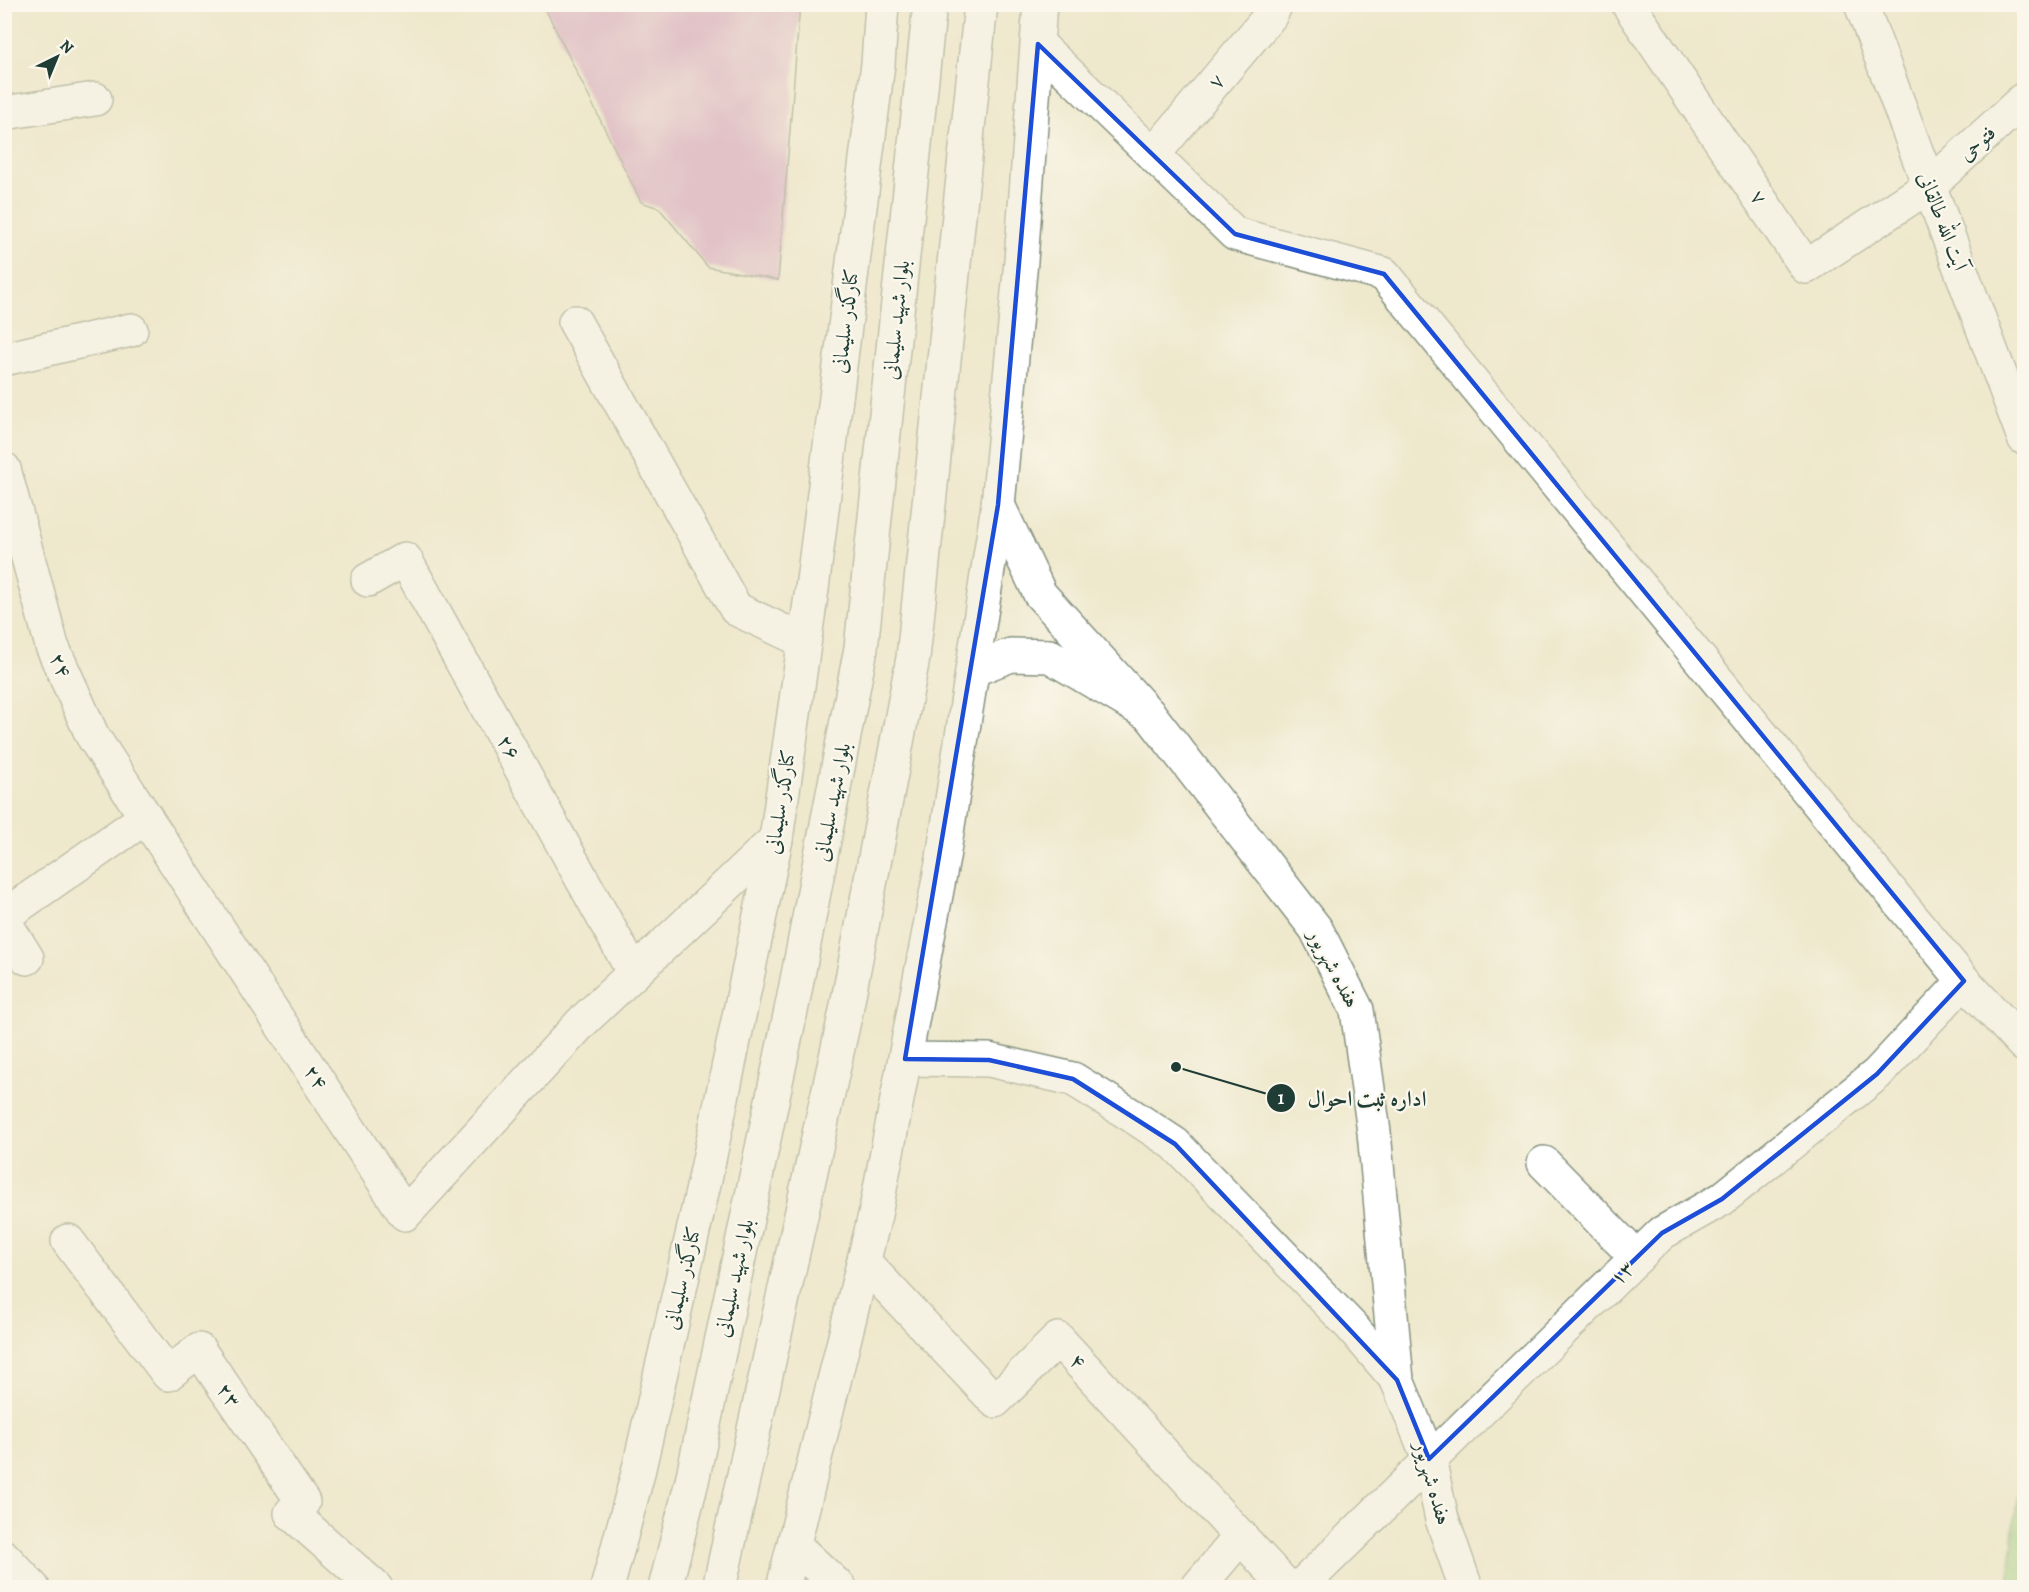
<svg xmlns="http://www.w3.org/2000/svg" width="2029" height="1592" viewBox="0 0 2029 1592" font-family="Alegreya,Amiri,serif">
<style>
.green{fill:#95cc7f;stroke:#5a845a;stroke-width:1.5}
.building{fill:#d295c1}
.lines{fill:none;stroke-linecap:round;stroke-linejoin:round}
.street-casing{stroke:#869280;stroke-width:36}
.secondary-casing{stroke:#869280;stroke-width:36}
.primary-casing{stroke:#869280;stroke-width:36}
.street{stroke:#fff;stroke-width:33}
.secondary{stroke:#fff;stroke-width:33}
.primary{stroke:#fff;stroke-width:33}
.marked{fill:none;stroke:#1d4ed8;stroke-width:4.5;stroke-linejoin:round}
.labels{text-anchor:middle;stroke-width:4.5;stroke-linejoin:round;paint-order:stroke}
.street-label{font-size:21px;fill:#1f3d34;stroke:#fbf7ec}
.leader{fill:none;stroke:#1f3d34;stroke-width:2}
.callout-dot{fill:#1f3d34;stroke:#fbf7ec;stroke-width:2}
.mark-label{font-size:18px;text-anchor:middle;font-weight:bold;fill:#fff}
.callout-label{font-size:22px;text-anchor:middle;font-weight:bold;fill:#1f3d34;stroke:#fbf7ec;stroke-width:4.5;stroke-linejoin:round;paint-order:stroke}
</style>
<rect width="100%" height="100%" fill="#fbf7ec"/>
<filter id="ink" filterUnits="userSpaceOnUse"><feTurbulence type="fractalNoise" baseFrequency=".0167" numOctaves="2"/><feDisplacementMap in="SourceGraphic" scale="12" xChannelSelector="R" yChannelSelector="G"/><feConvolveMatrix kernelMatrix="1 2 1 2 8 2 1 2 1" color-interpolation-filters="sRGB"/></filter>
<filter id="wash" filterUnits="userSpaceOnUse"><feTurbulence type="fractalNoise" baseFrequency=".008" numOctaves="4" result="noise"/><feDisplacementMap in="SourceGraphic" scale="24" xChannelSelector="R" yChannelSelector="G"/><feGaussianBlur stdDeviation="1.35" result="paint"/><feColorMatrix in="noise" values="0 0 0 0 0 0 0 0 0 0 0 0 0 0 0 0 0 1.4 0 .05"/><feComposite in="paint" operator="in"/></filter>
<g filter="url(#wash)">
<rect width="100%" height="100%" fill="#eee8cc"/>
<path class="green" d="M2024,1434V1587H2008Z"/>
<g id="blocks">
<path class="building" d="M543,4H800L778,280L708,267L659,208L641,202Z"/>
</g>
</g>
<g filter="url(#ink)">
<use href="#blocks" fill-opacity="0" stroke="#869280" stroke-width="1.5"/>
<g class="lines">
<g class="street-casing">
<g id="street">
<path d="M1628,4L1806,267L1929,186L2024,99"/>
<path d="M1038,44L1235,234L1384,274L1964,981L2024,1045"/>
<path d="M4,113L95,99"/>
<path d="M1153,155L1270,16L1276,4"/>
<path d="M575,322L736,609L804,641"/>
<path d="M4,359L131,330"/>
<path d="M4,469L52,646L92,735L405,1214L582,1022L776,839"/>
<path d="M368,580L405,559L634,973"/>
<path d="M4,916L146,817"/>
<path d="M4,921L27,958"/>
<path d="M1544,1163L1637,1258"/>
<path d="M68,1241L168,1374L199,1350L303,1502L291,1513L376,1588"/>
<path d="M864,1262L995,1401L1058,1339L1288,1588"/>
<path d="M795,1546L840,1588"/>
<path d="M4,1557L33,1588"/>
<path d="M1197,1588L1241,1536"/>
<path d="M1299,1588L1662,1233L1722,1199L1877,1074L1964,981"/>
</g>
</g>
<g class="secondary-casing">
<g id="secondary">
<path d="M1861,4L2024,438"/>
<path d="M972,670L1011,655L1050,656L1150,715L1040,594L998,505"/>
<path d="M1150,715L1316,929L1357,1010L1374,1132L1397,1380L1429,1459L1442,1519L1466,1588"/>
<path d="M905,1059L989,1060L1073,1079L1131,1115L1175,1144L1351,1326L1397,1380"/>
<path d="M607,1588L637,1477L705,1179L776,839L812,589L878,64L882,4"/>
<path d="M783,1588L875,1215L943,858L998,505L1021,261L1040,4"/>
</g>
</g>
<g class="primary-casing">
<g id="primary">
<path d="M665,1588L692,1481L793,1001L861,648L930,4"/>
<path d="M719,1588L845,1016L913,658L981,4"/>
</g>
</g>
<use href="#street" class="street"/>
<use href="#secondary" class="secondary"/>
<use href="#primary" class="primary"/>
</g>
</g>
<path d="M0 0H2029V1592H0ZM1038,44L1235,234L1384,274L1964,981L1877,1074L1722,1199L1662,1233L1429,1459L1397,1380L1175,1144L1073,1079L989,1060L905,1059L998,505Z" fill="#eee8cc" fill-opacity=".55" fill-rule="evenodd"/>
<path class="marked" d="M1038,44L1235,234L1384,274L1964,981L1877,1074L1722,1199L1662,1233L1429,1459L1397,1380L1175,1144L1073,1079L989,1060L905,1059L998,505Z"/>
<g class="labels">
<g class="street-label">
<text transform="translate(1216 81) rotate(-50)" y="7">۷</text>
<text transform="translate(1977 143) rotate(-42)" y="7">فتوحی</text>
<text transform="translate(1759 197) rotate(56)" y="7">۷</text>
<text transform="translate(1943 221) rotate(69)" y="7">آیت الله طالقانی</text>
<text transform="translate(896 320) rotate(-84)" y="7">بلوار شهید سلیمانی</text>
<text transform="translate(845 321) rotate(-83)" y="7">کنارگذر سلیمانی</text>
<text transform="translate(61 665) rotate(66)" y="7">۲۴</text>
<text transform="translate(509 747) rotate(61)" y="7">۲۶</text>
<text transform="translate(780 802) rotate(-81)" y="7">کنارگذر سلیمانی</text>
<text transform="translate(832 802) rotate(-79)" y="7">بلوار شهید سلیمانی</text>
<text transform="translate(1334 968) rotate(62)" y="7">هفده شهریور</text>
<text transform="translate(316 1077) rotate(57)" y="7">۲۴</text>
<text transform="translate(1622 1273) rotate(-44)" y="7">۱۳</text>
<text transform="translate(682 1278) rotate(-77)" y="7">کنارگذر سلیمانی</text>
<text transform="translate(734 1278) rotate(-78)" y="7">بلوار شهید سلیمانی</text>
<text transform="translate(1078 1361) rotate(47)" y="7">۴</text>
<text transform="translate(229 1395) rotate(56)" y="7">۲۳</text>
<text transform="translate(1433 1483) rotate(74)" y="7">هفده شهریور</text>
</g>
</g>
<path class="leader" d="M1176 1067L1281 1098"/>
<g class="callout-dot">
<circle cx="1176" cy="1067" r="6"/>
<circle cx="1281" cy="1098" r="15"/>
</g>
<g class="mark-label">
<text x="1281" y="1104">1</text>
</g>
<g class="callout-label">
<text x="1367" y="1106">اداره ثبت احوال</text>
</g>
<rect width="2029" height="1592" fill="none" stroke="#fbf7ec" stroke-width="24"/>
<g transform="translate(57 57) rotate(43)" stroke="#fbf7ec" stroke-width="4.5" paint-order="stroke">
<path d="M0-4.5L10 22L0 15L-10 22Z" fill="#1f3d34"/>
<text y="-9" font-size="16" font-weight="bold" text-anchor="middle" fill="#1f3d34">N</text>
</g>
</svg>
